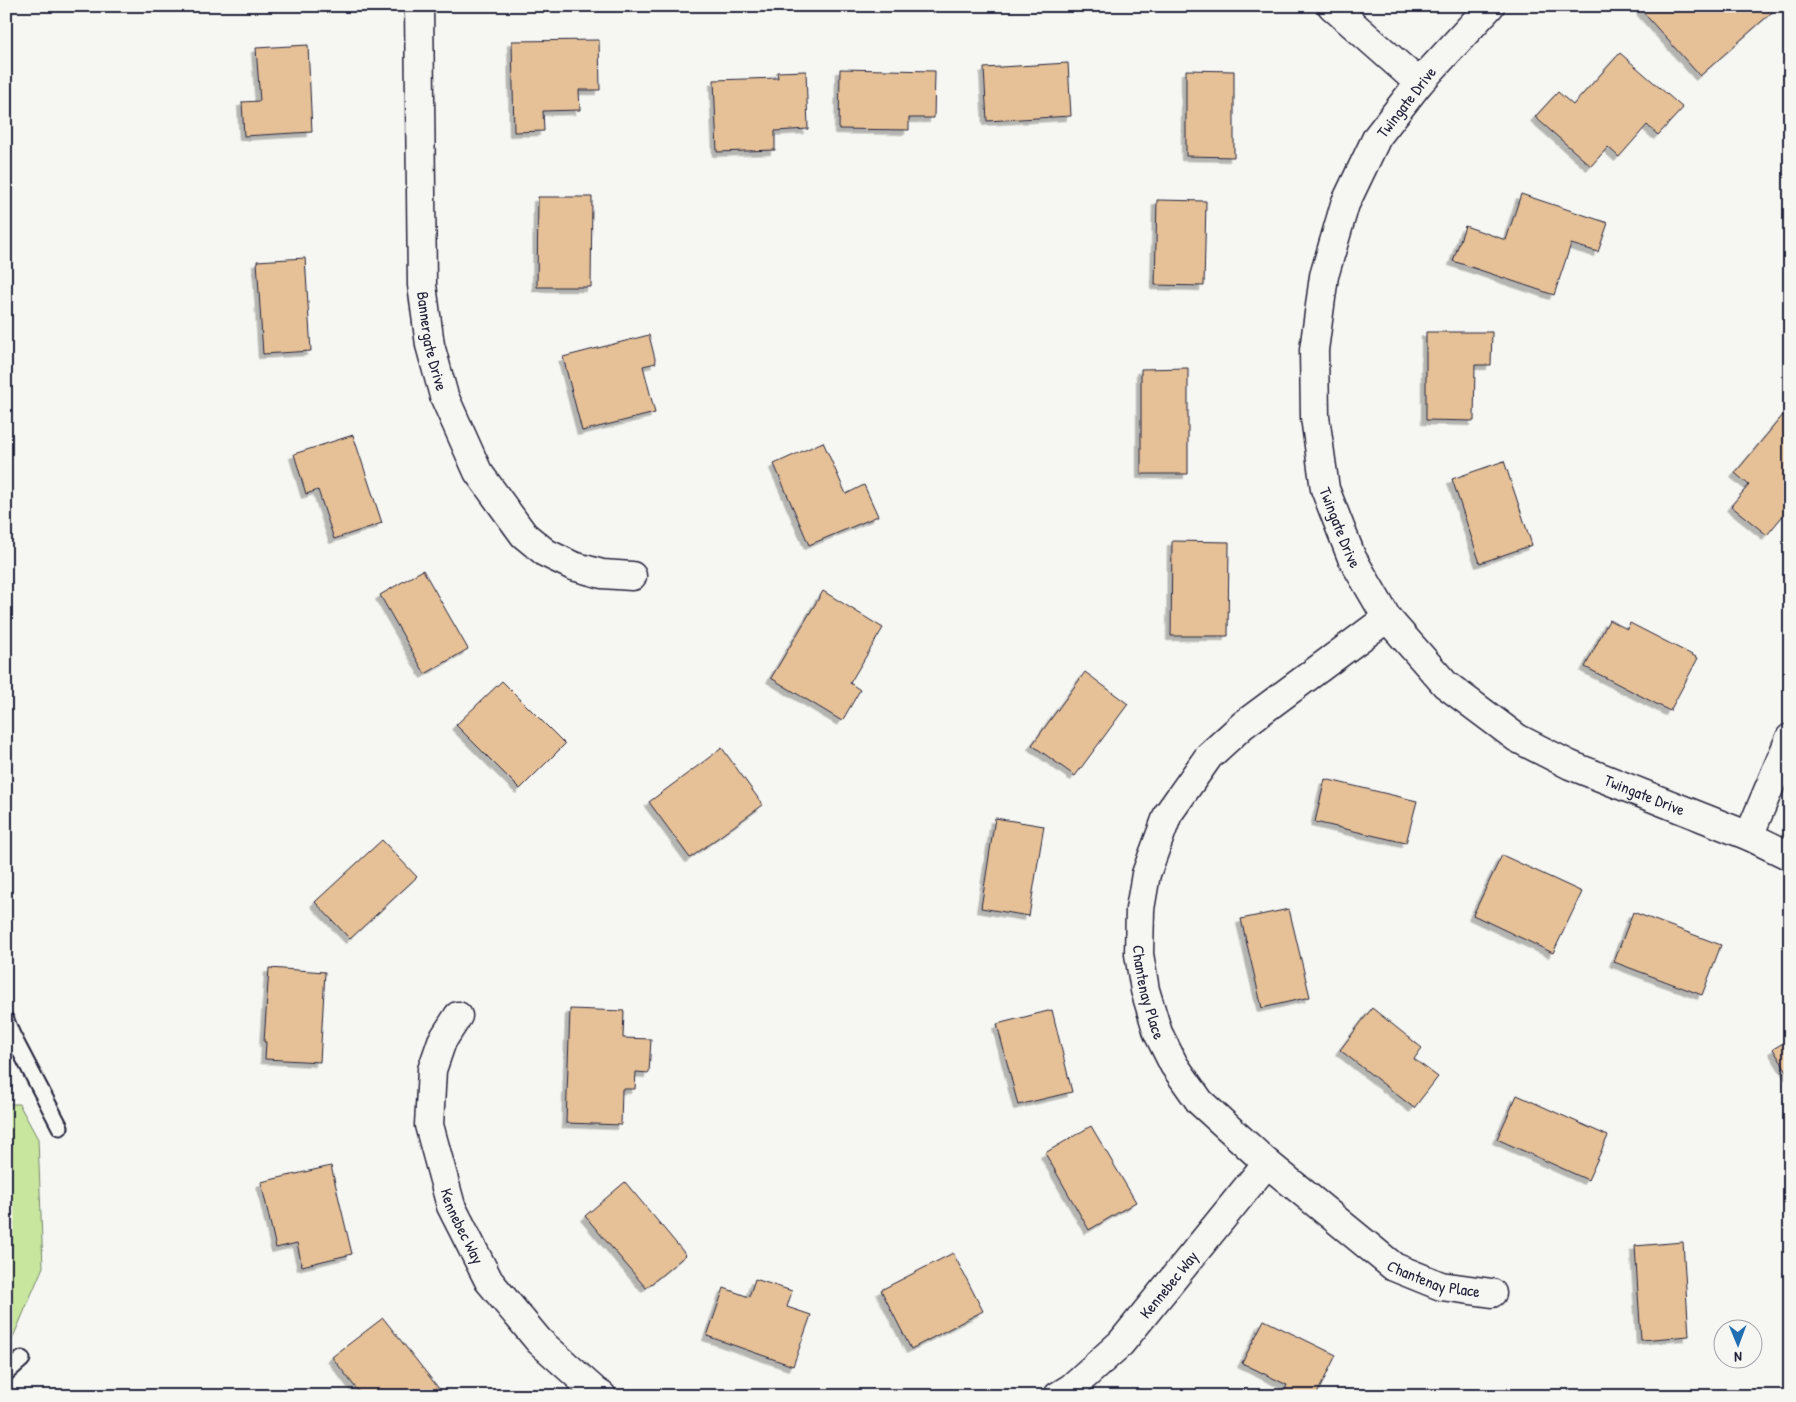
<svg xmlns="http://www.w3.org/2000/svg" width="1796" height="1402" viewBox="0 0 1796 1402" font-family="'Patrick Hand',sans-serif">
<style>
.green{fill:#c8e69e;stroke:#75846c}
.building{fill:#e6c197;stroke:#22223b;filter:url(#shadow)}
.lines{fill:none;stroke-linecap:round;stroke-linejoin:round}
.service-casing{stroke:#22223b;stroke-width:19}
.minor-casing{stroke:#22223b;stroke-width:31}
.service{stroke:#f6f6f2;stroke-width:15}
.minor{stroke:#f6f6f2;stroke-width:28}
.labels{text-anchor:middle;stroke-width:4;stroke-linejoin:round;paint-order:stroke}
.street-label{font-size:16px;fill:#22223b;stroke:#f6f6f2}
</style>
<defs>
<filter id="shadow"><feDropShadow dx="-4.5" dy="4.5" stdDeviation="0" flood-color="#0004"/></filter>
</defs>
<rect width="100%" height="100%" fill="#f6f6f2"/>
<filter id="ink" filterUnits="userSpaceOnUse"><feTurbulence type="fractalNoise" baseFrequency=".02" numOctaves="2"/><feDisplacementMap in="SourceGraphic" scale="10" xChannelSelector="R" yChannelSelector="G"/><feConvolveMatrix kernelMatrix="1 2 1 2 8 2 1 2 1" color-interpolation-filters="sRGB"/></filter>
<g filter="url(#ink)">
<path class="green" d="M6,1104H19L38,1139L43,1267L11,1342L6,1347Z"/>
<g class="building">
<path d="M1646,6H1686L1690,11L1696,6H1779L1700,76L1641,10Z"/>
<path d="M599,40L600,90H579L580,110L543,111L544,131L514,132L512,41Z"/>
<path d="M308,45L312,132L244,136L242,102L260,101L256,48Z"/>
<path d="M1620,53L1683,108L1658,135L1647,125L1619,157L1608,147L1591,166L1535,117L1558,92L1573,105Z"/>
<path d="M1068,63L1071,116L987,121L984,68Z"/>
<path d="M840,69L935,71L934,118H909V130L839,129Z"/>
<path d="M1186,70L1234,71V157L1186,156Z"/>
<path d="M806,71L808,129L775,131V150L717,152L714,80L778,78L777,72Z"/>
<path d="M1521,194L1608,223L1598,252L1571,244L1554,295L1453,261L1465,226L1506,240Z"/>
<path d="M538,197H592L591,287H537Z"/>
<path d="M1157,200L1206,201L1204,286L1155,285Z"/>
<path d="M305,258L311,351L263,354L257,261Z"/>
<path d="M1426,332H1492L1491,365H1475L1474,421L1426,420Z"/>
<path d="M649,335L656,363L643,366L655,413L582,431L563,357Z"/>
<path d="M1188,368V474H1141V369Z"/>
<path d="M1783,415L1790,421V507L1767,535L1731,506L1749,485L1735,473Z"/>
<path d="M353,435L382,523L334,539L318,490L306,494L294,454Z"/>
<path d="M823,442L846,494L864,485L878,516L809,545L774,464Z"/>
<path d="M1504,461L1532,545L1480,563L1452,479Z"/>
<path d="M1172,541L1229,542L1228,636H1171Z"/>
<path d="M423,570L468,649L425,674L380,595Z"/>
<path d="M823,591L883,628L850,683L860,690L842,721L771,678Z"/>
<path d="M1609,620L1627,629L1630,623L1698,658L1670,711L1585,667Z"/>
<path d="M1085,672L1128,704L1075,776L1032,745Z"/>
<path d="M502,681L565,744L520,789L456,725Z"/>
<path d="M722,748L763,805L690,858L649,802Z"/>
<path d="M1325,779L1417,801L1406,843L1315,822Z"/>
<path d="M995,818L1044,826L1029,916L981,908Z"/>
<path d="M382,840L417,877L350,939L315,902Z"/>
<path d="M1502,855L1582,892L1553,953L1473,915Z"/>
<path d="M1289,909L1310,997L1262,1008L1241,919Z"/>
<path d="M1633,912L1721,945L1702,995L1614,962Z"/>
<path d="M269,968L325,972L320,1062L265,1059L266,1042H264Z"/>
<path d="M1372,1008L1422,1048L1414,1059L1438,1077L1414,1108L1340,1050Z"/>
<path d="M570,1009L624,1011L623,1038L651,1039L649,1073L636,1072L635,1089H622L621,1125L566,1123Z"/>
<path d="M1052,1010L1072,1092L1018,1105L997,1024Z"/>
<path d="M1790,1039V1076L1773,1049Z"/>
<path d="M1517,1095L1608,1136L1588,1180L1497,1139Z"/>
<path d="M1091,1126L1136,1202L1089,1230L1045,1153Z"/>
<path d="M331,1166L352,1254L302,1266L297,1243L276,1248L261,1182Z"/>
<path d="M625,1182L686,1255L646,1288L585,1216Z"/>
<path d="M1683,1242L1689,1336L1641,1340L1635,1246Z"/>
<path d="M953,1253L983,1311L911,1349L881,1290Z"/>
<path d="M755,1279L792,1291L787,1307L811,1315L793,1366L707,1336L724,1288L749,1297Z"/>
<path d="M383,1318L440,1390L433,1396H362L332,1357Z"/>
<path d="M1264,1320L1336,1355L1316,1396H1282L1287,1385L1242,1363Z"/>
</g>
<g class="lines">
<g class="service-casing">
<g id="service">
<path d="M6,1020L12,1035L60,1127"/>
<path d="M6,1373L22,1359"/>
</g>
</g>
<g class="minor-casing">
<g id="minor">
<path id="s1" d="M419,6L422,285L430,345L444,396L478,472L524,535L546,553L573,566L602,574L632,576"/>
<path d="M1332,6L1419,83"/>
<path id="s2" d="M1490,6L1419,83L1377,137L1345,204L1324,276L1314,350L1315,417L1325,489L1352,558L1387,618L1445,684L1517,738L1570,765L1749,836L1790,856"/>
<path id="s3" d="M1387,618L1243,725L1209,756L1168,814L1146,874L1140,909L1139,954L1145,990L1158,1033L1174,1065L1200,1102L1267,1163L1394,1267L1441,1286L1492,1293"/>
<path d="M1749,836L1790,738"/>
<path id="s4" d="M458,1016L442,1041L432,1070L429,1125L451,1206L489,1281L539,1341L596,1392L602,1396"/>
<path id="s5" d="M1058,1396L1071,1388L1121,1343L1267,1163"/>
</g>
</g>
<use href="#service" class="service"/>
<use href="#minor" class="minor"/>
</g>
</g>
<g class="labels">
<g class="street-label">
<text transform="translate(1406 102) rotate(-52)" y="6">Twingate Drive</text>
<text dy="6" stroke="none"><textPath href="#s1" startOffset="336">Bannergate Drive</textPath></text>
<text dy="6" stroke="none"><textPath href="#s2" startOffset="578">Twingate Drive</textPath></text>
<text dy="6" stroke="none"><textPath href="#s2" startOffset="998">Twingate Drive</textPath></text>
<text dy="6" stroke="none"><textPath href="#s3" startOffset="480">Chantenay Place</textPath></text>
<text dy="6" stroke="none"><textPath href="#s4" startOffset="222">Kennebec Way</textPath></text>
<text dy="6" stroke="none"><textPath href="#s3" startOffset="900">Chantenay Place</textPath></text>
<text dy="6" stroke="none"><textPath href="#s5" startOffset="158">Kennebec Way</textPath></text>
</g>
</g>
<rect width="1796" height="1402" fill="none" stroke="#f6f6f2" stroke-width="25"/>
<rect x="12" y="12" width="1771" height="1377" fill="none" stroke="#22223b" stroke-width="2" filter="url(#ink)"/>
<g transform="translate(1738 1344) rotate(179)"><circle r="24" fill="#f6f6f2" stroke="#a1a1a9"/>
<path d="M0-4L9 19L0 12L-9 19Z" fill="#1f6fb2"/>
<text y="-8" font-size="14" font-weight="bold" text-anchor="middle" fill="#22223b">N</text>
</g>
</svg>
